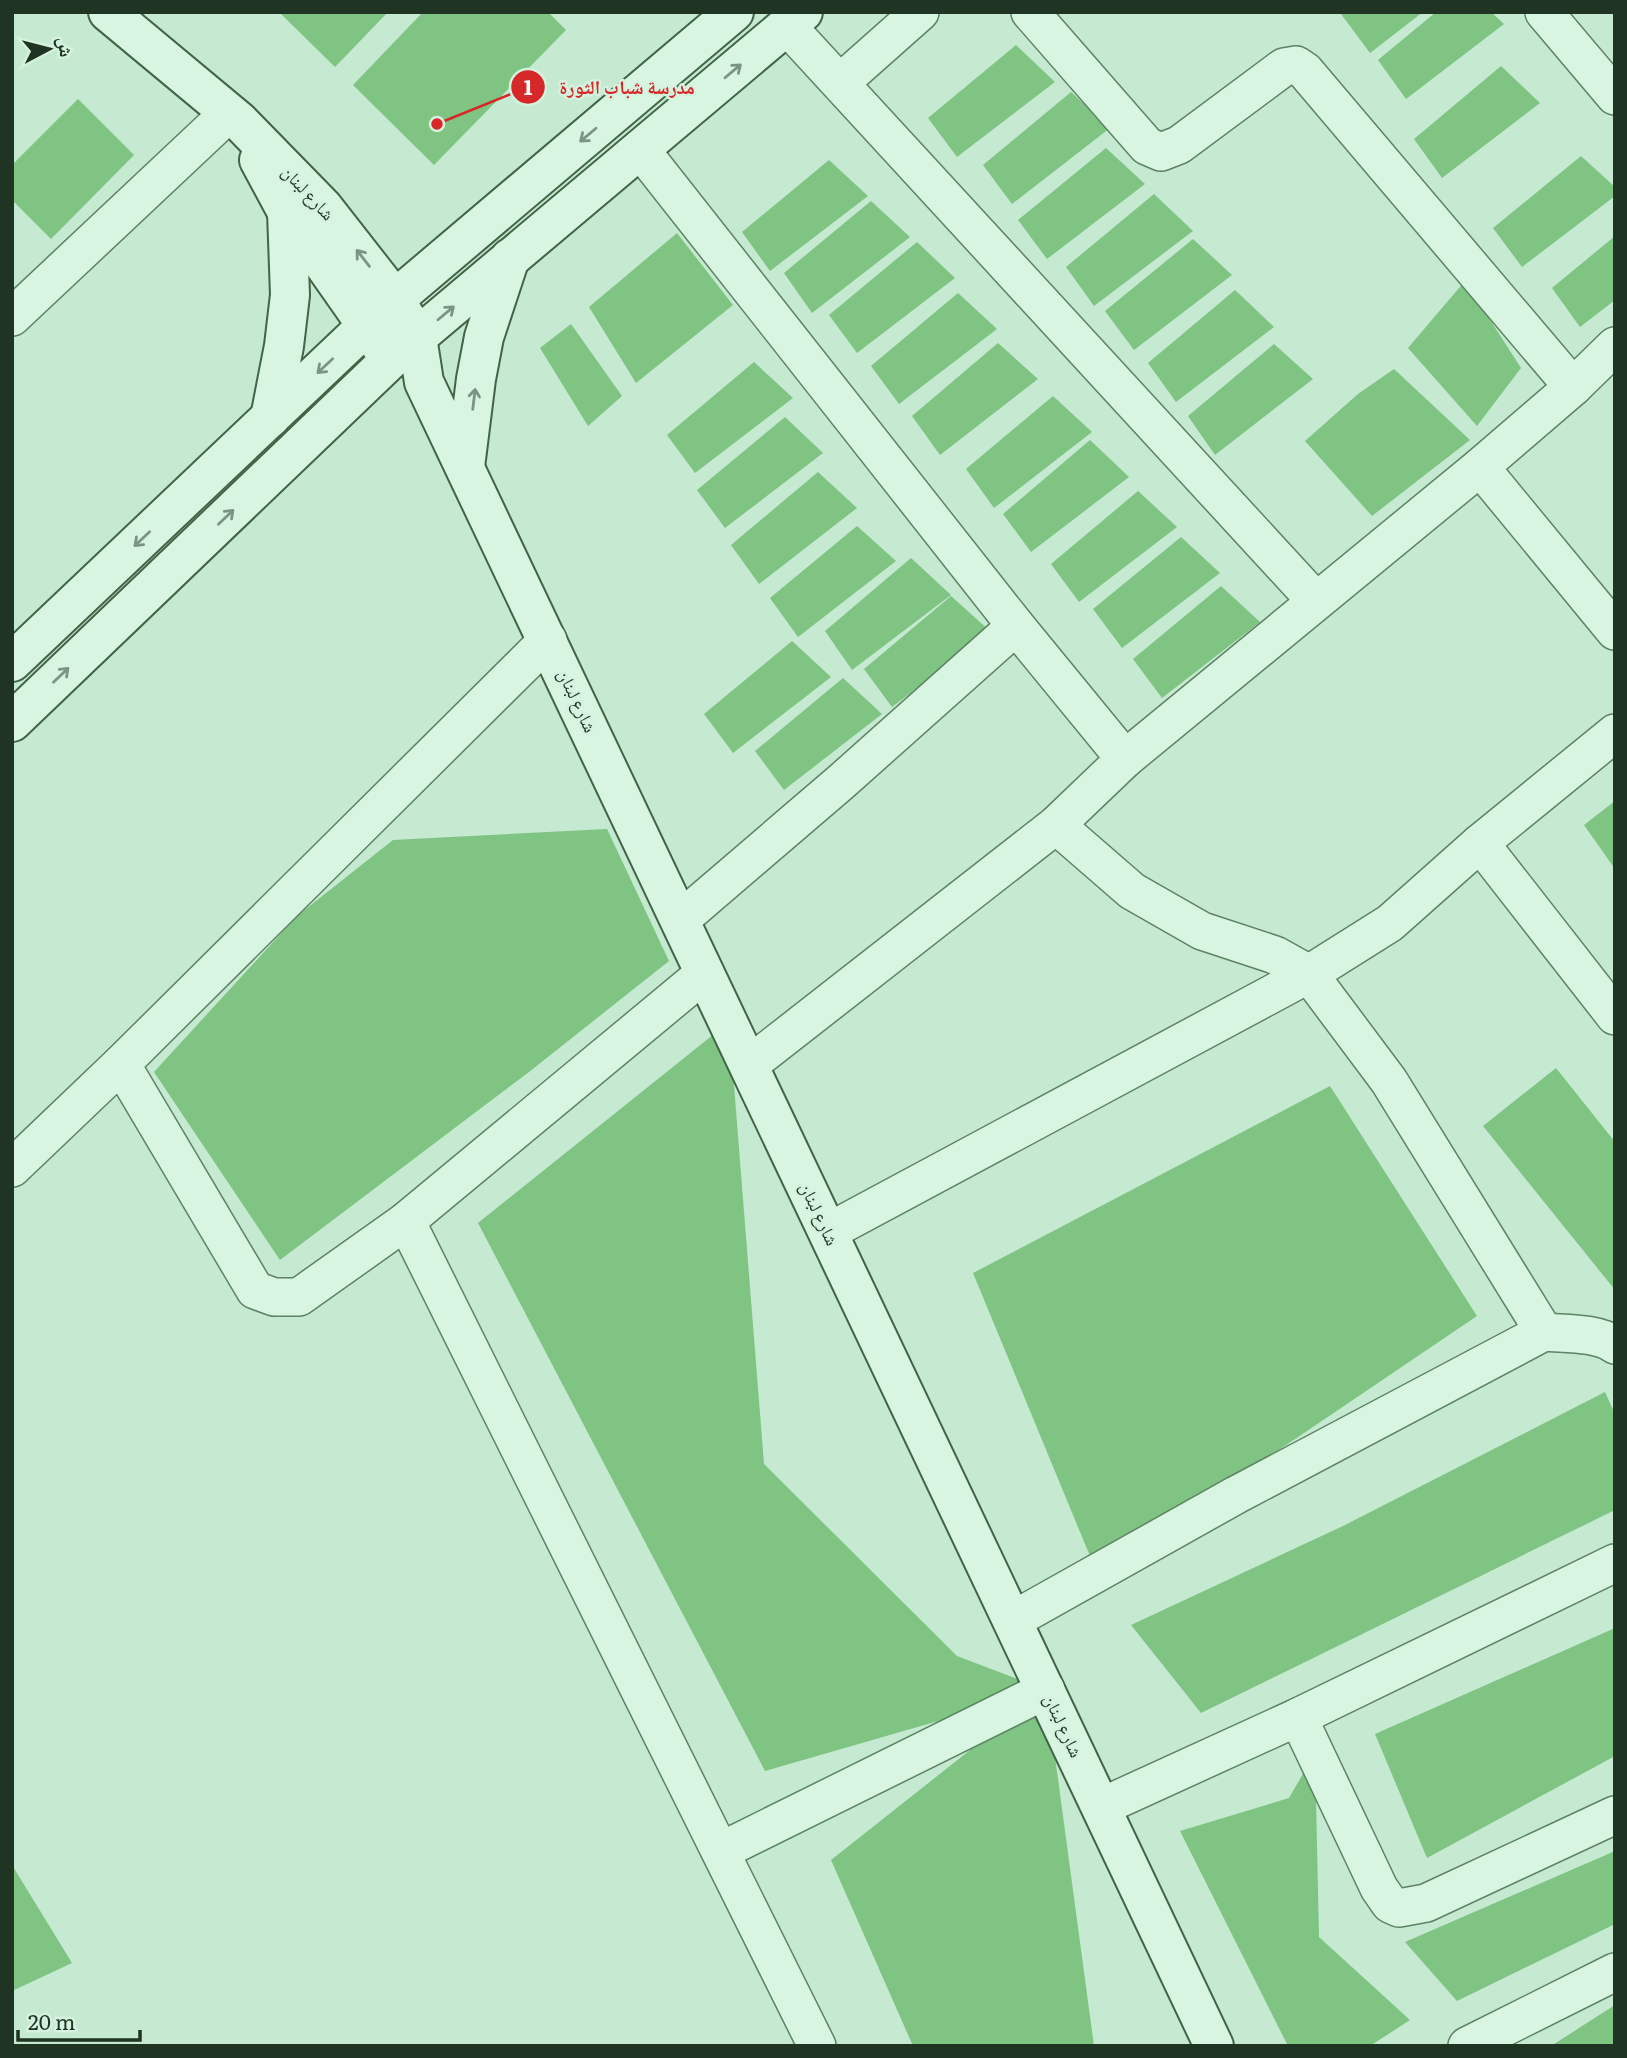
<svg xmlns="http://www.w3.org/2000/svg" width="1627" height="2058" viewBox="0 0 1627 2058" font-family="Literata,'Noto Naskh Arabic',serif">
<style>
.building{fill:#7fc483}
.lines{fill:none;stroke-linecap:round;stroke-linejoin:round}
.street-casing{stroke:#5d8363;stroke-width:40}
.secondary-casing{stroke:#406445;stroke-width:42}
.street{stroke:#d8f5e2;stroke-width:37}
.secondary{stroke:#d8f5e2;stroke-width:38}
.oneway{stroke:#7c9482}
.labels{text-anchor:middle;stroke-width:5;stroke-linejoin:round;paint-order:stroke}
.street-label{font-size:18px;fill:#1f3422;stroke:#d4f2de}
.leader{fill:none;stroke:#d62828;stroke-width:2.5}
.callout-dot{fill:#d62828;stroke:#d4f2de;stroke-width:2.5}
.mark-label{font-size:21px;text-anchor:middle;font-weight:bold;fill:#fff}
.callout-label{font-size:19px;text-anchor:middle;font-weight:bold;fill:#d62828;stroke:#d4f2de;stroke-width:5;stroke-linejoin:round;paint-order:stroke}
</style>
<rect width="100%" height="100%" fill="#c5e9d1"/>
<g class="building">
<path d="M279,12H388L335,67Z"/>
<path d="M423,12H548L566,30L434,165L353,85Z"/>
<path d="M1344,12H1423L1370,53L1341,14Z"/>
<path d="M1436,12H1491L1504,24L1406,99L1378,60Z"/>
<path d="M1016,45L1055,82L957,157L928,118Z"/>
<path d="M1501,66L1540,103L1442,178L1414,139Z"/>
<path d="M1071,92L1110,128L1012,204L983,165Z"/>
<path d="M78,99L134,155L51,239L12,200V165Z"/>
<path d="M1106,148L1145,184L1047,259L1018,220Z"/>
<path d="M1581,156L1615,187V196L1522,267L1493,228Z"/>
<path d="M829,160L868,196L770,271L742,232Z"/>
<path d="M1154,194L1193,231L1094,306L1066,267Z"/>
<path d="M871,201L910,237L812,313L784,273Z"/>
<path d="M677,233L733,305L636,383L589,307Z"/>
<path d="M1615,236V300L1580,327L1552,288Z"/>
<path d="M1193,239L1232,275L1134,350L1105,311Z"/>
<path d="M917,242L955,278L857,353L829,315Z"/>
<path d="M1465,281L1521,368L1477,426L1408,348Z"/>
<path d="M1235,290L1274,327L1176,402L1148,363Z"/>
<path d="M958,293L997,329L899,404L871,366Z"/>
<path d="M571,324L622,396L588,426L540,348Z"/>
<path d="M998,343L1038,379L940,455L912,416Z"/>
<path d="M1274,344L1313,379L1215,455L1188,416Z"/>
<path d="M754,362L793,398L695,473L667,435Z"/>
<path d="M1394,369L1470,440L1372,516L1305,441L1358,394Z"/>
<path d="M1053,396L1092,432L994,508L966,469Z"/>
<path d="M785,417L823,453L725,528L697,490Z"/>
<path d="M1090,440L1129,477L1031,552L1003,514Z"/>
<path d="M818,472L857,508L759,584L731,545Z"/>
<path d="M1138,491L1177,527L1079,602L1051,564Z"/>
<path d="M857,526L896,561L798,637L770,598Z"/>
<path d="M1181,537L1220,573L1122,648L1093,609Z"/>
<path d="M911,558L951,595L852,670L825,631Z"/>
<path d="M1221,586L1260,622L1162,698L1133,659Z"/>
<path d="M951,596L991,632L892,707L864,669Z"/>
<path d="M792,641L831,677L733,753L704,714Z"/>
<path d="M843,678L882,714L784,790L755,751Z"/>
<path d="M1615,801V869L1584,825Z"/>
<path d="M607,829L669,961L529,1072L280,1260L154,1072L297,916L393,840Z"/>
<path d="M729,1022L764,1464L957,1656L1046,1690L1094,2046H913L831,1860L1046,1690L765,1771L478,1223Z"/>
<path d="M1556,1068L1615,1142V1290L1483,1126Z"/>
<path d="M1330,1086L1477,1316L1097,1573L973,1273Z"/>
<path d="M1605,1392L1615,1414V1510L1201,1713L1131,1625L1343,1526Z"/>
<path d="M1615,1628V1756L1427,1858L1375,1734Z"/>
<path d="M1315,1753L1319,1937L1410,2020L1370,2046H1288L1180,1831L1289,1798Z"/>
<path d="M1615,1851V1924L1457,2001L1405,1942Z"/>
<path d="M12,1865L72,1963L12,1991Z"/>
<path d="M1615,2005V2046H1551Z"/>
</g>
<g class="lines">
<g class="street-casing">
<g id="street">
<path d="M1030,12L1147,146L1161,152L1179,145L1284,67L1296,65L1305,71L1573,387"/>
<path d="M1544,12L1615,96"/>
<path d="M787,26L1316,601"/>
<path d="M840,83L920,12"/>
<path d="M640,149L1016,626L1125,759"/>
<path d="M12,317L229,113"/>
<path d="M1480,467L1615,631"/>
<path d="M1056,825L1132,891L1202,931L1275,955L1309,974L1389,1081L1544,1332"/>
<path d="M1480,843L1615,1016"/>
<path d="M680,920L841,782L1016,626"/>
<path d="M121,1064L255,1290L274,1297H299L406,1221L705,973"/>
<path d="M749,1065L1056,825L1125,759L1480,467L1573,387L1615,346"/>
<path d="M12,1168L121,1064L548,640"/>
<path d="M406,1221L817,2046"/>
<path d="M828,1232L1309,974L1390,923L1480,843L1615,733"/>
<path d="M1013,1620L1236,1495L1544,1332C1565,1334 1597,1332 1615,1345"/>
<path d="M1298,1717L1379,1888L1390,1904L1399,1908L1426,1903L1615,1815"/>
<path d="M1101,1807L1298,1717L1615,1563"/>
<path d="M721,1851L1046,1690"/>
<path d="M1467,2046L1615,1972"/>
</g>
</g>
<g class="secondary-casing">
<g id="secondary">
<path d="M108,12L239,121L323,207L395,299L417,337L424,382L1214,2046"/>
<path d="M259,160L287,212L381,346"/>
<path d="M270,418L284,346L290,295L287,212"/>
<path d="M465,467L476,379L484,337L510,258"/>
<path d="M12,662L395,299L734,12"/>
<path d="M12,722L391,359L803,12"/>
</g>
</g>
<use href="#street" class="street"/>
<use href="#secondary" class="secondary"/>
</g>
<defs><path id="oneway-shaft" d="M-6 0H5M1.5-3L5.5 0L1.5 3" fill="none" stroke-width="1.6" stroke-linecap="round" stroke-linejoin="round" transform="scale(1.75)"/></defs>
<g class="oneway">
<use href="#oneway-shaft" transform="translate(733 71) rotate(-40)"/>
<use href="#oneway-shaft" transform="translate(588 135) rotate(140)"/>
<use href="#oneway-shaft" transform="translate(363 258) rotate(-128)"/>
<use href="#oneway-shaft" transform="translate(446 313) rotate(-40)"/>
<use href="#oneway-shaft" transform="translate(325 366) rotate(137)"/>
<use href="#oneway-shaft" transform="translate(474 399) rotate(-83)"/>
<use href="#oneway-shaft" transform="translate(226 517) rotate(-44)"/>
<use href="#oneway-shaft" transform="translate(142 539) rotate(137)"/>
<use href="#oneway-shaft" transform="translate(61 675) rotate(-44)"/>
</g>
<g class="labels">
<g class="street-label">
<text transform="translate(308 193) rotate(47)" y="6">شارع لبنان</text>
<text transform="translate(577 701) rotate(65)" y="6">شارع لبنان</text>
<text transform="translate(819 1214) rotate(65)" y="6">شارع لبنان</text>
<text transform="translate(1063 1726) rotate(65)" y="6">شارع لبنان</text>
</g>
</g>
<path class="leader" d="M437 124L528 87"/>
<g class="callout-dot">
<circle cx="437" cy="124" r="7"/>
<circle cx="528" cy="87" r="18"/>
</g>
<g class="mark-label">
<text x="528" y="95">1</text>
</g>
<g class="callout-label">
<text x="627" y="94">مدرسة شباب الثورة</text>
</g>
<rect width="1627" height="2058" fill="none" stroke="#1f3422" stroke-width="28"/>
<g transform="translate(49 49) rotate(83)" stroke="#d4f2de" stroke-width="5" paint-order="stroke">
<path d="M0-5L12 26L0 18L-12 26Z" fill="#1f3422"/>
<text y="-10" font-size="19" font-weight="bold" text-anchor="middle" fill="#1f3422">ش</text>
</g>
<path d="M18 2030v10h122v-10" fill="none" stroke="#1f3422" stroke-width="3.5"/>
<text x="28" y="2030" font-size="21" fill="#1f3422" stroke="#d4f2de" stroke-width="5" paint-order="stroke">20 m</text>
</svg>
